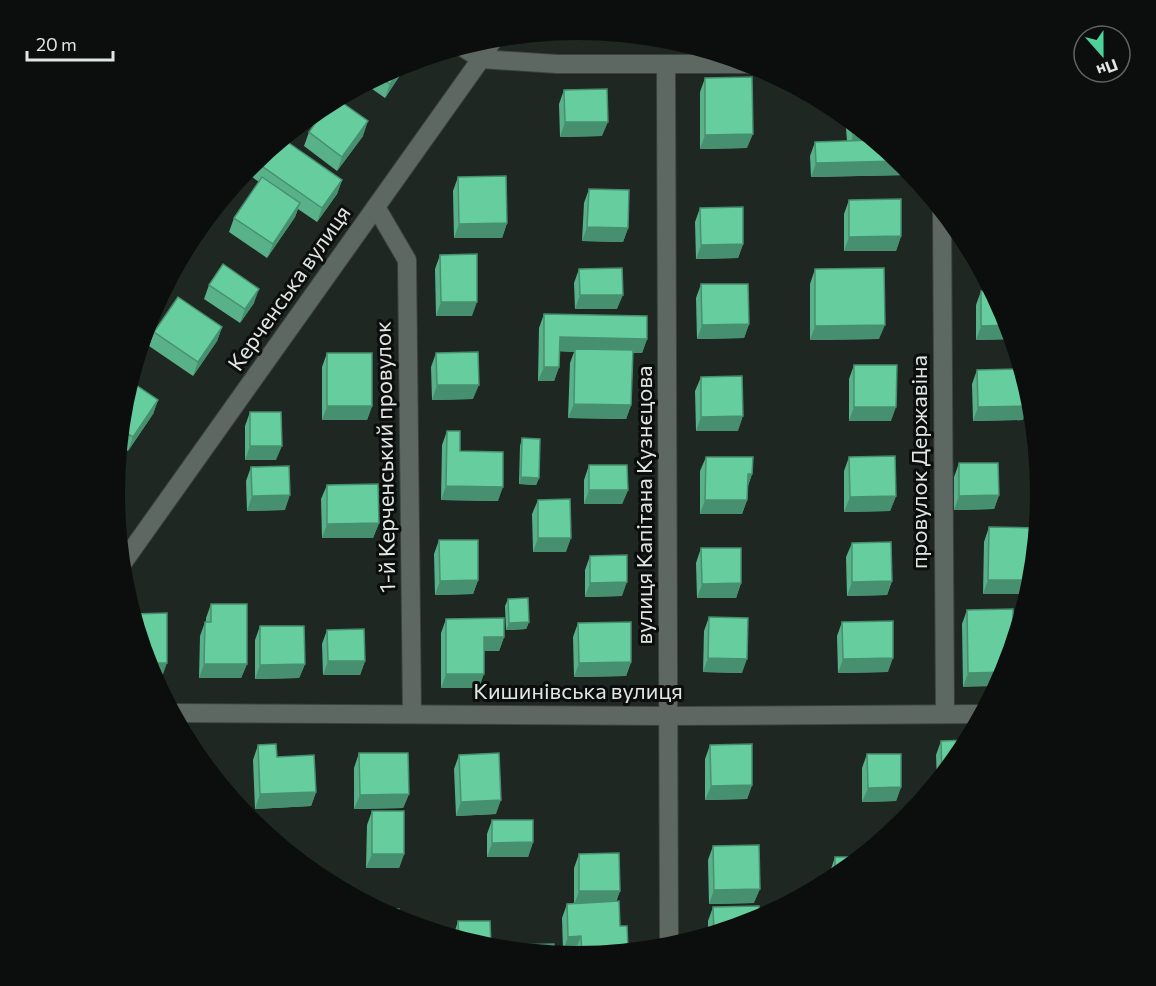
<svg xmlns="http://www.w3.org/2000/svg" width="1156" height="986" viewBox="0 0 1156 986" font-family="Commissioner,sans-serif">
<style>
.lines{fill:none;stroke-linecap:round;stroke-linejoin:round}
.minor-casing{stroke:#3c433f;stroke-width:20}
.minor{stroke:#5e6862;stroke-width:18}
.wall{fill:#58b188}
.shaded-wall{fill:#47906f}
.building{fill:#66ce9e;stroke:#47906f;stroke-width:1.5}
.labels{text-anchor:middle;stroke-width:6;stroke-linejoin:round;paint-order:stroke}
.street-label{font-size:22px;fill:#e0e6e3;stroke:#0b0e0c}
</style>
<rect width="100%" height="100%" fill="#1e2722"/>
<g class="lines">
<g class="minor-casing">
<g id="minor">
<path d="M462,47L481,59L557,64H750"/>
<path d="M666,64L669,947"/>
<path d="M376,207L407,260L412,714"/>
<path d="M942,210L945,714"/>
<path d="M122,564L481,59L494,38"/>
<path d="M173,713L669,716L982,714"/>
</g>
</g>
<use href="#minor" class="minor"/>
</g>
<g class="wall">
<path d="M408,63L385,98L365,84L401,65Z"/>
<path d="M705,78L747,148L700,149V92Z"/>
<path d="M564,90L602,136L560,137L559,104Z"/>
<path d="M845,116L906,166L907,175L811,177L810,156L815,142L847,141Z"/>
<path d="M309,132L363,136L337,171L304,146Z"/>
<path d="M283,139L342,180L337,194L317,222L298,209L295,217L267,258L229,232L234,218L259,182L245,172L251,165Z"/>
<path d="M458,177L507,223L502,238H454L453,191Z"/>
<path d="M589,189L628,228L623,242L582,241L584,203Z"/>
<path d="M849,200L901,236L896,251H844V214Z"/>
<path d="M700,208L743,244L738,258L696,259L695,222Z"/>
<path d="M965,240L974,257H966Z"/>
<path d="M440,255L472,316H436L435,269Z"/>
<path d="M579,269L617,309H575L574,283Z"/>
<path d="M815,269L879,339L810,340V284Z"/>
<path d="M701,284L749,324L744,338L697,339L696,298Z"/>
<path d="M209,285L254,303L240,323L204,299Z"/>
<path d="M981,291L1006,316L1013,339L976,340V305Z"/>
<path d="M544,314L647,339L642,353H633L631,405L626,419L568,418L570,363L574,352L559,351V367L554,381H538L539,328Z"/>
<path d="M222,327L217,341L193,376L149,346L154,332Z"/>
<path d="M327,353L372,406L367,420H322V367Z"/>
<path d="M436,353L473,399L432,400L431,367Z"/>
<path d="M854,365L891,421H849V379Z"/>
<path d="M977,370L1023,420L973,421L972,384Z"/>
<path d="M701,377L738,431H696L695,391Z"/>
<path d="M158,400L153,414L128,451L120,446L124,402Z"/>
<path d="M250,412L276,460H245V426Z"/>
<path d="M447,431L460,451L498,501L441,500L442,445Z"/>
<path d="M522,438L539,478L536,485L519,484L520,446Z"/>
<path d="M706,457L752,474L748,486L747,500L742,514H700V471Z"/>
<path d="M849,457L896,496L890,511L844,512V471Z"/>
<path d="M959,463L999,495L994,509L954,510V477Z"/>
<path d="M589,465L628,490L622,504H584V480Z"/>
<path d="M251,467L285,510L247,511L246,481Z"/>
<path d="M327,485L379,523L373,538H322L321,499Z"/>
<path d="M538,500L566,552H533L532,514Z"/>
<path d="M989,527L1032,584L1029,594H983L984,542Z"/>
<path d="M439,540L478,580L473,594L435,595L434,554Z"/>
<path d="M852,543L892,581L887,595L847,596L846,557Z"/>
<path d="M701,548L741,583L736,598H697L696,563Z"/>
<path d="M590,556L622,596L585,597V570Z"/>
<path d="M508,599L529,622L526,629L506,630L505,606Z"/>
<path d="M211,604L247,664L241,678H199L200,636L205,622H206V618Z"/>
<path d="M967,610L1013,646L963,687L962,624Z"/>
<path d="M709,617L742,673L703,672L704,631Z"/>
<path d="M446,619L504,637L499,651H484L479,688H441V633Z"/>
<path d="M842,622L888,672L838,673L837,636Z"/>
<path d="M578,623L631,662L626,676L574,677L573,637Z"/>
<path d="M260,626L305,664L299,678L255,679V640Z"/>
<path d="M327,630L365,661L360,675H323L322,644Z"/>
<path d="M941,741L963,751L937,782L936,755Z"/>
<path d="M258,745L277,757L316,792L311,806L255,809L253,760Z"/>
<path d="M710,745L752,785L747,799L705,800V759Z"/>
<path d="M359,753L409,794L403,808L354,809V768Z"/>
<path d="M867,754L901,787L896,801L862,802V768Z"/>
<path d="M459,755L496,814L456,816L454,769Z"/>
<path d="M372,811L404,854L399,868H366L367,825Z"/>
<path d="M492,820L533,842L528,857H487V834Z"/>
<path d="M713,846L754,903L709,904L708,860Z"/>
<path d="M579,854L620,891L616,902L620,926L627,951L578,956H576V950L563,951L562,918L567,904L574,903V868Z"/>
<path d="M835,857V878L830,881V872Z"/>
<path d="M713,907L755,921L708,935V921Z"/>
<path d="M458,921L491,945L490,947L453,937Z"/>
</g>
<g class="shaded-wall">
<path d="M408,63L385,98L390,84L403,65Z"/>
<path d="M368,121L363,136L337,171L342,157Z"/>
<path d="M565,122H608L602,136L560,137Z"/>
<path d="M753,134L747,148L700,149L705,135Z"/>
<path d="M868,135L883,147L848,150L853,136Z"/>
<path d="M900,161L909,170L907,175L811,177L816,163Z"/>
<path d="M342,180L337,194L317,222L322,208Z"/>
<path d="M300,203L295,217L267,258L273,244Z"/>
<path d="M507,223L502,238H454L459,224Z"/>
<path d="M587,227L628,228L623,242L582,241Z"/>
<path d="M901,236L896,251H844L849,237Z"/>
<path d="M743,244L738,258L696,259L701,245Z"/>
<path d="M969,247L974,257H966Z"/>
<path d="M259,289L254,303L240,323L245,309Z"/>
<path d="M580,295H623L617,309H575Z"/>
<path d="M441,302H477L472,316H436Z"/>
<path d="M749,324L744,338L697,339L702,325Z"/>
<path d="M885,325L879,339L810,340L815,326Z"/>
<path d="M1009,325L1013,339L976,340L981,326Z"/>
<path d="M222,327L217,341L193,376L198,362Z"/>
<path d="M560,337L647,339L642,353L575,352V349L574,352L554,351Z"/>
<path d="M544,367H559L554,381H538Z"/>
<path d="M437,385H479L473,399L432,400Z"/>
<path d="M158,400L153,414L128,451L133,437Z"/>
<path d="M574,404L631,405L626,419L568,418Z"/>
<path d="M327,406H372L367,420H322Z"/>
<path d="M1028,406L1023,420L973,421L978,407Z"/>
<path d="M854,407H896L891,421H849Z"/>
<path d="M743,416L738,431H696L701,417Z"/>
<path d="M250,446H282L276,460H245Z"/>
<path d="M748,474H752L747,488Z"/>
<path d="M521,477L539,478L536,485L519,484Z"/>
<path d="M446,486L503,487L498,501L441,500Z"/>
<path d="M589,490H628L622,504H584Z"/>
<path d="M290,495L285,510L247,511L252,496Z"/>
<path d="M999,495L994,509L954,510L959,496Z"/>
<path d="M896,496L890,511L844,512L850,497Z"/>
<path d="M705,500H747L742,514H700Z"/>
<path d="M379,523L373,538H322L327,524Z"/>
<path d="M538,538H571L566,552H533Z"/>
<path d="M478,580L473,594L435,595L440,581Z"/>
<path d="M988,580H1032L1029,594H983Z"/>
<path d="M892,581L887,595L847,596L852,582Z"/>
<path d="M627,582L622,596L585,597L590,583Z"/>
<path d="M741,583L736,598H697L702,584Z"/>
<path d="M529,622L526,629L506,630L509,623Z"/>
<path d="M484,637H504L499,651H479Z"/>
<path d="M708,658L747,659L742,673L703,672Z"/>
<path d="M893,658L888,672L838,673L843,659Z"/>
<path d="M328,661H365L360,675H323Z"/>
<path d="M631,662L626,676L574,677L579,663Z"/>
<path d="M148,663H167L162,677H154Z"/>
<path d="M204,664H247L241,678H199Z"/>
<path d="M305,664L299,678L255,679L260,665Z"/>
<path d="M1005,672L997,686L963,687L968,673Z"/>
<path d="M446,674H484L479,688H441Z"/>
<path d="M752,785L747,799L705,800L711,786Z"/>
<path d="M901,787L896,801L862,802L868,788Z"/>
<path d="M316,792L311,806L255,809L260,794Z"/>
<path d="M409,794L403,808L354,809L360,795Z"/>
<path d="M501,800L496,814L456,816L461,802Z"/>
<path d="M533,842L528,857H487L492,843Z"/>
<path d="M372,854H404L399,868H366Z"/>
<path d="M760,889L754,903L709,904L714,890Z"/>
<path d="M579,891H620L614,905H574Z"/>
<path d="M581,936L576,950L563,951L568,937Z"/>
<path d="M621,948H628L627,951L620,952Z"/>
</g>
<g class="building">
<path d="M401,65H403L390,84L380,77Z"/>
<path d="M752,77L753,134L705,135V78Z"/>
<path d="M607,89L608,122H565L564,90Z"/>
<path d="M337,99L368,121L342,157L309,132L330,103Z"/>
<path d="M852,122L868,135L853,136Z"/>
<path d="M283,139L342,180L322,208L256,162Z"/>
<path d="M875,140L900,161L816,163L815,142Z"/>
<path d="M506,176L507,223L459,224L458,177Z"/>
<path d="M262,177L300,203L273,244L234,218Z"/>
<path d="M589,189L629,190L628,228L587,227Z"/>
<path d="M901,199V236L849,237V200Z"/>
<path d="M743,207V244L701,245L700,208Z"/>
<path d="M477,254V302H441L440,255Z"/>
<path d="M223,264L259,289L245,309L209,285Z"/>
<path d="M622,268L623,295H580L579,269Z"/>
<path d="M884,268L885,325L815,326V269Z"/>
<path d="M701,284H748L749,324L702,325Z"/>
<path d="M981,291H993L1006,316L1009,325L981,326Z"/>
<path d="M178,297L222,327L198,362L154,332Z"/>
<path d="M544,314L647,316V339L560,337L559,367H544Z"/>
<path d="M575,349L633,350L631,405L574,404Z"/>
<path d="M478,352L479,385H437L436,353Z"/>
<rect x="327" y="353" width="45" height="53"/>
<path d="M854,365H897L896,407H854Z"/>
<path d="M1022,369L1028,389V406L978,407L977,370Z"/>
<path d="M742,376L743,416L701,417V377Z"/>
<path d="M130,381L158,400L133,437L121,430L124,402Z"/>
<path d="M250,412H281L282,446H250Z"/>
<path d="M447,431H460V451L503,452V487L446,486Z"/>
<path d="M522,438L540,439L539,478L521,477Z"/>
<path d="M895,456L896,496L850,497L849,457Z"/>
<path d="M706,457H753L752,474H748L747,500H705Z"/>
<path d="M959,463H998L999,495L959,496Z"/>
<path d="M589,465H627L628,490H589Z"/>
<path d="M289,466L290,495L252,496L251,467Z"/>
<path d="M378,484L379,523L327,524V485Z"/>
<path d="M570,499L571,538H538V500Z"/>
<path d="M989,527L1038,528L1032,580H988Z"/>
<path d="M439,540H478V580L440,581Z"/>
<path d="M891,542L892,581L852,582V543Z"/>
<path d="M701,548H741V583L702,584Z"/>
<path d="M627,555V582L590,583V556Z"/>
<path d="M528,598L529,622L509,623L508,599Z"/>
<path d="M211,604H247V664H204L205,622H211Z"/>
<path d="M1013,609V646L1005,672L968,673L967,610Z"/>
<path d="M167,613V663H148L133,614Z"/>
<path d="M709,617L748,618L747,659L708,658Z"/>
<path d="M504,618V637H484V674H446V619Z"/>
<path d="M893,621V658L843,659L842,622Z"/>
<path d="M631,622V662L579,663L578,623Z"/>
<path d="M260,626H304L305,664L260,665Z"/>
<path d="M364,629L365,661H328L327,630Z"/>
<path d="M969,740L963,751L942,776L941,741Z"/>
<path d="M276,744L277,757L314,755L316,792L260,794L258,745Z"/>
<path d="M752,744V785L711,786L710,745Z"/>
<path d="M359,753H408L409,794L360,795Z"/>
<path d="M499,753L501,800L461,802L459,755Z"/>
<path d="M867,754H901V787L868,788Z"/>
<rect x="372" y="811" width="32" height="43"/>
<path d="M492,820H533V842L492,843Z"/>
<path d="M759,845L760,889L714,890L713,846Z"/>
<path d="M619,853L620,891H579V854Z"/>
<path d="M835,857H861L835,878Z"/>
<path d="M619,901L620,926H627L628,948H621V952L582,956L581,936L568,937L567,904Z"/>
<path d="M759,906V919L755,921L714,933L713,907Z"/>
<path d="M379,909H399V920Z"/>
<path d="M458,921H490L491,945H482L459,938Z"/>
<path d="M554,944V954L505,949V945Z"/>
</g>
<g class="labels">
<g class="street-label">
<text transform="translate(289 288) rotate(-55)" y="8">Керченська вулиця</text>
<text transform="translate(385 457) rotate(-91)" y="8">1-й Керченський провулок</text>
<text transform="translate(919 462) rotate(-90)" y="8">провулок Державіна</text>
<text transform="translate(644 505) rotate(-90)" y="8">вулиця Капітана Кузнєцова</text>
<text x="578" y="699">Кишинівська вулиця</text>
</g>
</g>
<path d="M0 0H1156V986H0ZM577 40H578A452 452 0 0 1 1030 492V494A452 452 0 0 1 578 946H577A452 452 0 0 1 125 494V492A452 452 0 0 1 577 40Z" fill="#0b0e0c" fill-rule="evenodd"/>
<g transform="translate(1102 54) rotate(159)"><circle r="28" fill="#0b0e0c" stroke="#606462" stroke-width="1.5"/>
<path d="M0-4.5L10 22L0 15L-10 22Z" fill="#4dd39a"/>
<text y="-9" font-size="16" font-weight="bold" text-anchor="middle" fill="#e0e6e3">Пн</text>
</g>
<path d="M27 51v9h86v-9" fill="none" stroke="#e0e6e3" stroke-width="3"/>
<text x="36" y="51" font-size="18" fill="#e0e6e3" stroke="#0b0e0c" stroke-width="4.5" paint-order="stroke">20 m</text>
</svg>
